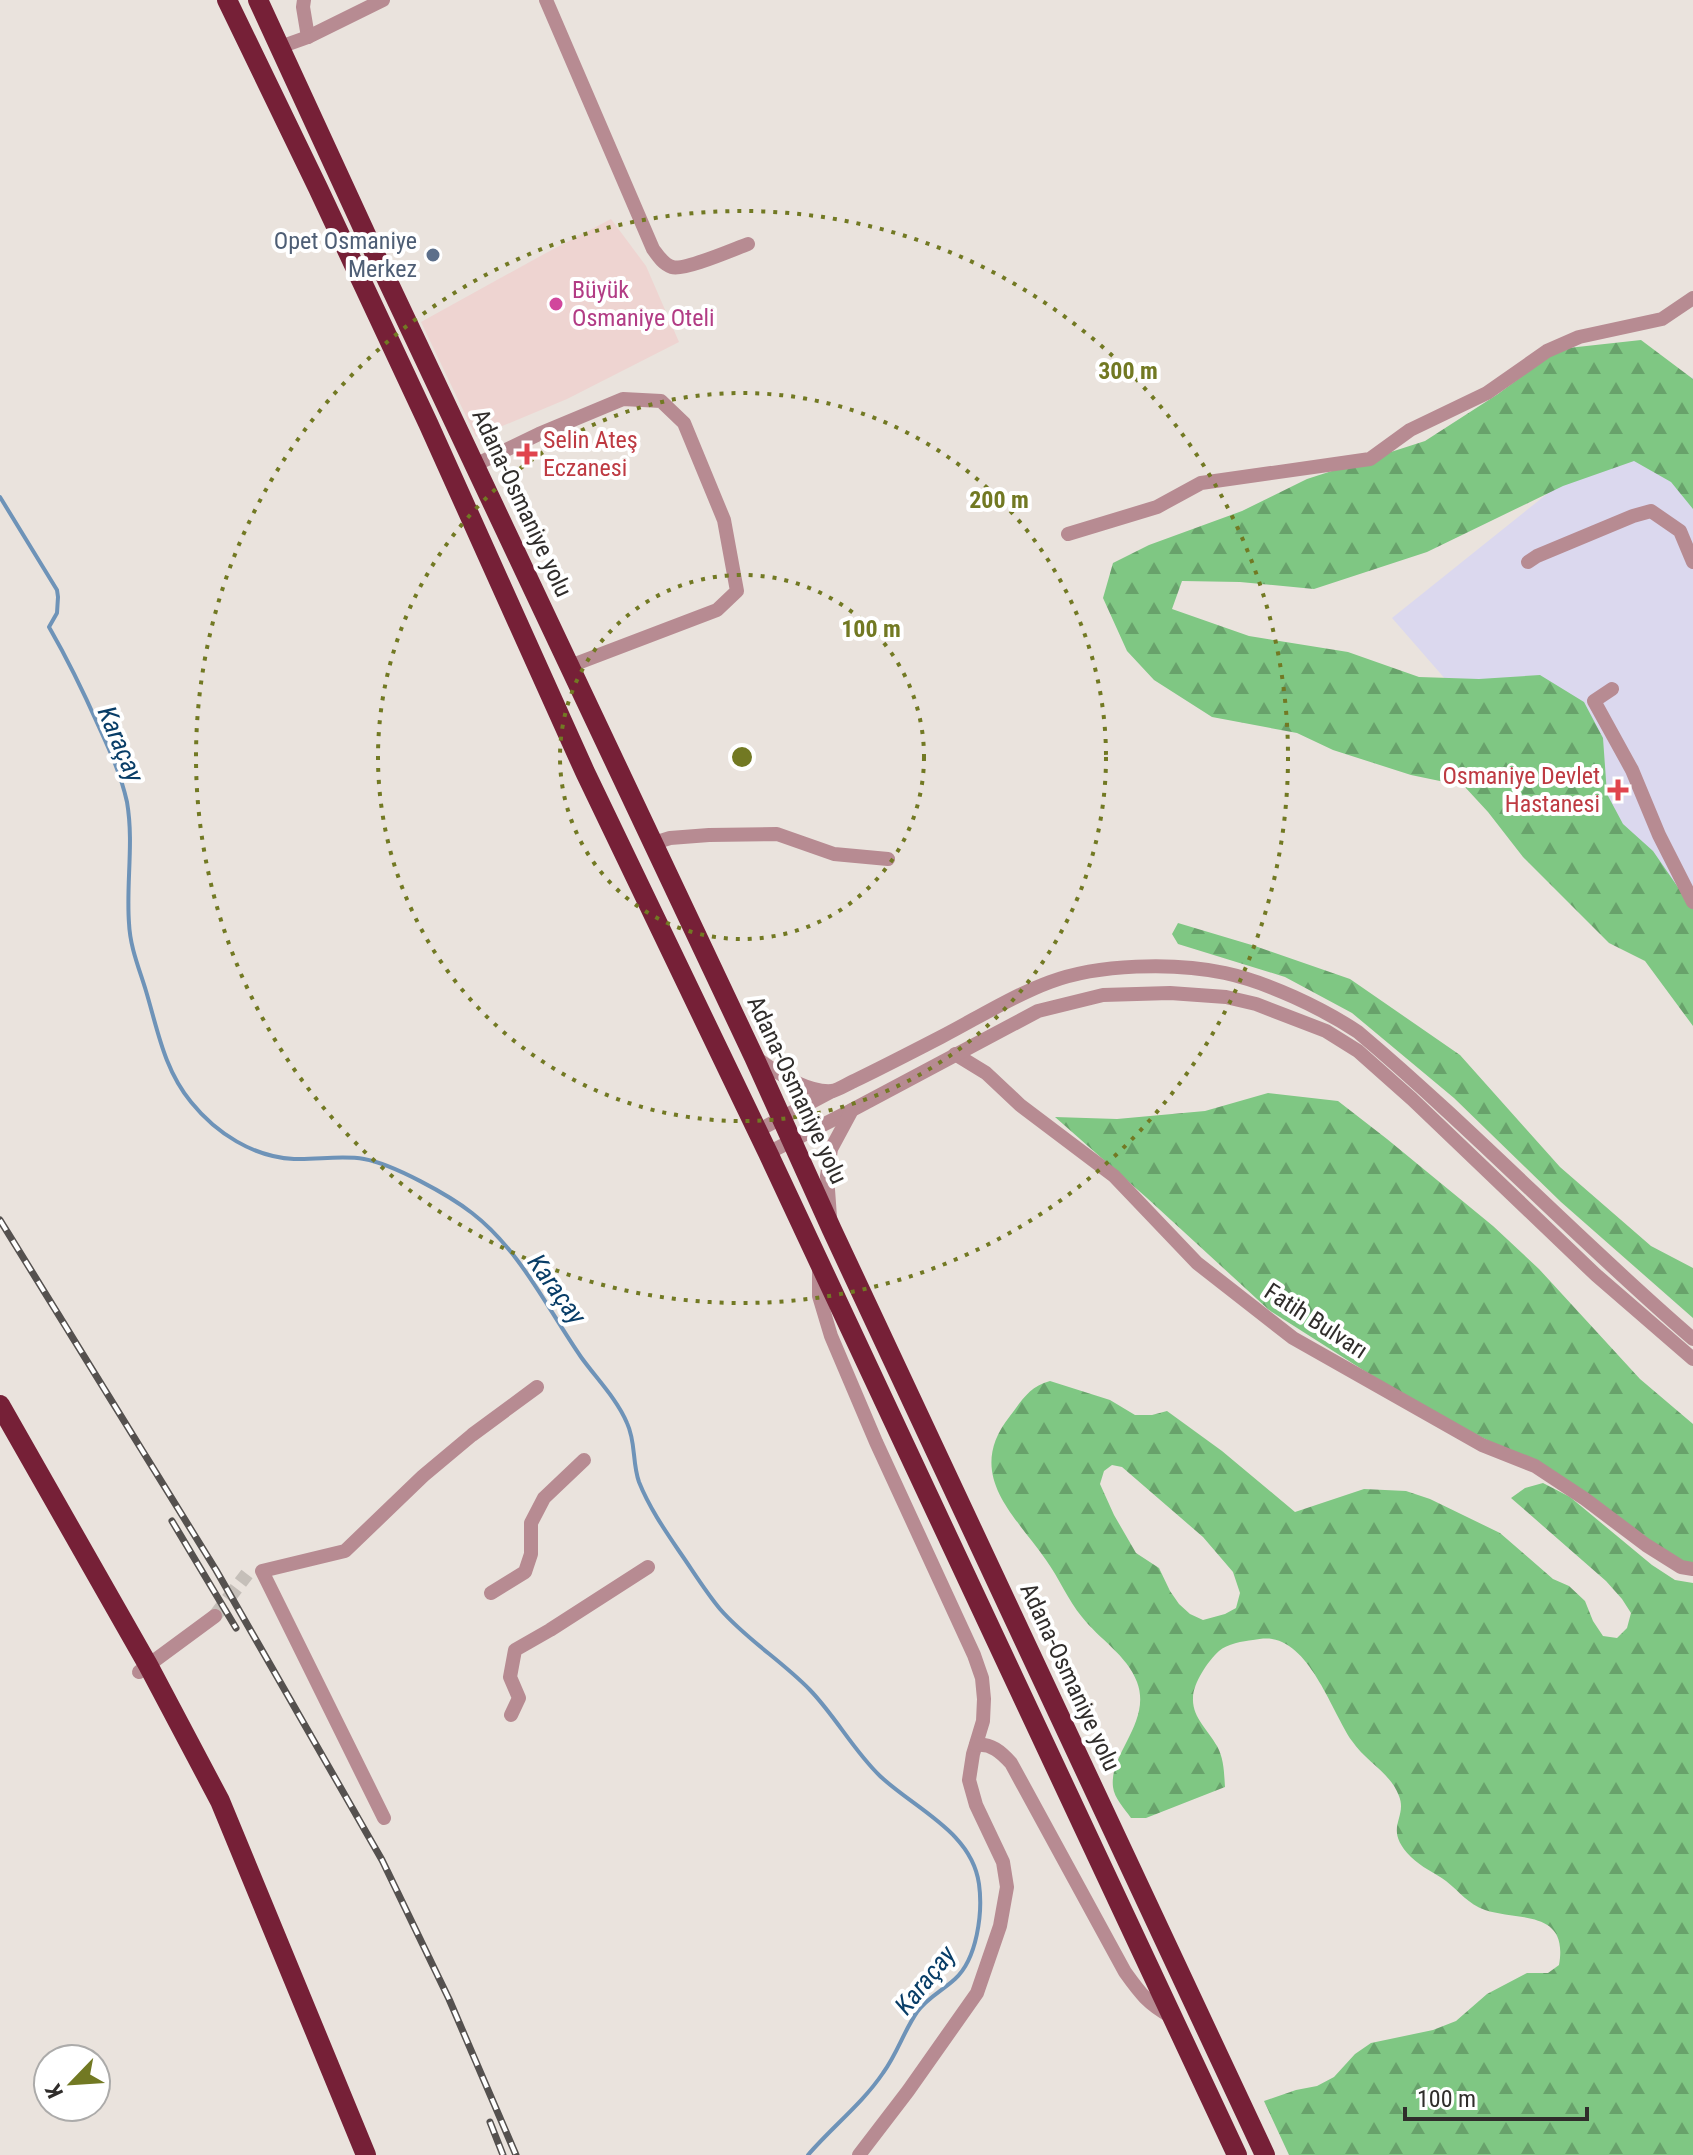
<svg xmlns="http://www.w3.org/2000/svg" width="1693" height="2155" viewBox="0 0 1693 2155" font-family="'Roboto Condensed',sans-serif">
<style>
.commercial{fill:#eed4d1}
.medical{fill:#dbd8ee}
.forest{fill:url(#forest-firs);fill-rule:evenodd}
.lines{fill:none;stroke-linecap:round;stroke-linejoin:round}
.stream{stroke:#6e93b8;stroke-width:4}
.minor-tunnel{stroke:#c5bfb9;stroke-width:14;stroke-dasharray:14 7;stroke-linecap:butt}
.minor{stroke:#b78b92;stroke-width:14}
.highway{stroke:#762037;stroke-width:20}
.rail-casing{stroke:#55514f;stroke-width:7}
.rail{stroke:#fff;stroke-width:4;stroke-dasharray:12;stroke-linecap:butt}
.ring{fill:none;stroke:#727923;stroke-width:4;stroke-dasharray:4 8}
.service-dot{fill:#5c6f8a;stroke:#fff;stroke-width:3}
.hotel-dot{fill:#d1479c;stroke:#fff;stroke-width:3}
.health-dot{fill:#e0444e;stroke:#fff;stroke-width:3}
.labels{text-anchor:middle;stroke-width:8;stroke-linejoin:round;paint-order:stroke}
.service-label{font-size:24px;fill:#4e5e75;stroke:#fff;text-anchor:end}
.hotel-label{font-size:24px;fill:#b23c85;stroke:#fff;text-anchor:start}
.health-label{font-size:24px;fill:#be3a42;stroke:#fff;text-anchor:start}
.street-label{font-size:24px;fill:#302d2b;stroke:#fff}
.water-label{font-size:26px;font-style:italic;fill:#083d67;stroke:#fff}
.centre{fill:#727923;stroke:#fff;stroke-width:4}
.ring-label{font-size:24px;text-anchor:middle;font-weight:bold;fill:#727923;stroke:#fff;stroke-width:8;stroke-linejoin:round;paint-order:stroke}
</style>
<defs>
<pattern id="forest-firs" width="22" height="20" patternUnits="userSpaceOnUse" patternTransform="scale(2)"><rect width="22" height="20" fill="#7fc783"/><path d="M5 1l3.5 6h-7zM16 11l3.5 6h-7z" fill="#68a26b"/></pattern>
</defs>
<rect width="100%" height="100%" fill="#eae3dd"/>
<path class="commercial" d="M611,219L646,266L679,342L567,399L476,437L421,322L546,253Z"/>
<path class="medical" d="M1693,377V963L1392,618Z"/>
<g class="forest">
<path d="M1641,340L1693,379V509L1671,482L1634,461L1563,486L1427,552L1314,589L1240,582L1182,581L1172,609L1249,636L1348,652L1419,677L1479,679L1540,675L1584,702L1603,738L1607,794L1623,824L1653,851L1693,909V1026L1645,961L1609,943L1523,857L1488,812L1464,786L1411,775L1333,750L1297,733L1212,717L1154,680L1127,651L1103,598L1113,563L1149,545L1242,511L1307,479L1425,441L1498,394L1559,349Z"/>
<path d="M1178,923L1255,946L1350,979L1460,1055L1560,1167L1651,1246L1693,1268V1318L1561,1202L1454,1098L1352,1013L1285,977L1178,944L1172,934Z"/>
<path d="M1268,1093L1338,1101L1387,1139L1493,1226L1539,1269L1640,1379L1693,1424V1568L1606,1516L1539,1465L1429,1412L1269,1310L1147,1198L1055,1117L1117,1119L1205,1111Z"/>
<path d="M1050,1381L1110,1400L1135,1415H1152L1167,1411L1222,1451L1295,1512L1364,1489L1406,1491L1430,1499L1500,1533L1553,1579L1569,1586L1585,1601L1593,1621L1603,1636L1617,1638L1627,1628L1631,1613L1622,1599L1606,1581L1511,1498L1525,1488L1543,1483L1570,1497L1652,1565L1675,1580L1693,1583V2155H1289L1264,2101L1296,2090L1317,2086L1334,2077L1355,2054L1371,2043L1433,2030L1456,2021L1487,1994L1527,1973H1548L1559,1965C1569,1909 1518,1921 1485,1910C1468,1904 1460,1892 1446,1881C1435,1873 1421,1867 1411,1857C1382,1828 1408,1819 1399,1796C1390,1772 1366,1762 1352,1741C1332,1712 1311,1645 1272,1639C1266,1638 1259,1639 1253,1640C1243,1641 1227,1644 1219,1651C1208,1661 1193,1683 1193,1698C1192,1717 1208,1730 1217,1746C1224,1759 1224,1772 1225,1787L1146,1818H1131C1125,1809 1114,1798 1113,1787C1109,1753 1152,1722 1137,1682C1127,1655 1099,1639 1082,1617C1068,1600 1059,1578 1046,1560C1014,1514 964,1474 1010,1416C1023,1399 1029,1387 1050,1381ZM1112,1465L1122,1467L1203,1537L1233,1572L1240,1593L1236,1608L1225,1614L1203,1620L1190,1614L1179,1604L1170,1591L1159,1568L1136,1553L1114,1515L1100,1484L1104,1471Z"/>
</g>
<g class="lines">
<path class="stream" d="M0,497L57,590L58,597L57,613L49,627C68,660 84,693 99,727C110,751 121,775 127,802C134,843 126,883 129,923C130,947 139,968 146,991C158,1031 164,1069 191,1102C216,1133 253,1157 294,1159C317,1160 341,1155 364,1159C393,1164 449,1195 472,1213C520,1250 547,1308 581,1357C596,1378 617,1399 627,1423C636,1442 632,1462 639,1482C649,1507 664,1529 679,1551C693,1571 705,1591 720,1609C747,1640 782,1661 810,1690C836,1717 853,1750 880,1776C915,1809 972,1832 979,1884C983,1913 977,1959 955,1979C942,1991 928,1997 917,2012C904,2031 897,2054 883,2073C862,2104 832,2127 808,2155"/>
<path class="minor-tunnel" d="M215,1616L247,1574"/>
<g class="minor">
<path d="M304,0L303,7L308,37"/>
<path d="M546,0L653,249C658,256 663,264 672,267C684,271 734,249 748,244"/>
<path d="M280,47L308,37L383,0"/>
<path d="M475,465L539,434L623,399L661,401L684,423L724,520L737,591L717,610L570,666"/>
<path d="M1068,534L1157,507L1201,483L1370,459L1410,430L1487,393L1547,351L1579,337L1662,319L1693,298"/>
<path d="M1528,562L1537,556L1633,516L1651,511L1680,531L1693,562"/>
<path d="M1612,689L1594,701L1632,770L1659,835L1693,902"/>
<path d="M654,843L670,838L709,835L777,834L834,854L888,859"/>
<path d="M955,1054L986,1073L1020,1105L1114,1176L1197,1263L1293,1338L1482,1445L1535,1466L1585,1499L1646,1545L1681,1567L1693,1569"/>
<path d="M755,1057C774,1071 807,1093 832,1091C838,1090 847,1084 854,1081C883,1067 912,1052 941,1037C976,1019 1012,996 1050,982C1098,964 1174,962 1225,973C1267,982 1322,1008 1358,1032C1474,1130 1578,1240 1693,1339"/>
<path d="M757,1131L832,1091"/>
<path d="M768,1153L852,1110"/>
<path d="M830,1217L827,1176L831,1149L852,1110L1038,1011L1103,995L1170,993L1226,997L1256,1004L1326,1031L1358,1051L1412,1099L1596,1275L1693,1359"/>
<path d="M819,1270V1296L831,1336L876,1442L974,1655L982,1678L984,1699L983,1721L973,1754L969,1780L976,1805L1003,1862L1007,1887L1000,1926L977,1993L908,2091L859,2155"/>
<path d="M491,1593L525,1572L531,1554V1523L544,1498L584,1460"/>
<path d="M139,1672L215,1616"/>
<path d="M511,1715L519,1698L510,1677L515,1650L550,1630L648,1567"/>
<path d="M976,1745C991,1743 1001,1752 1011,1763L1125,1972C1140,1993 1148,2004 1172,2017"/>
<path d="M384,1818L262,1571L345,1551L423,1476L472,1435L537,1387"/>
</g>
<g class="highway">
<path d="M227,0L318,188L428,423L585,772L768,1153L1237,2155"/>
<path d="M258,0L374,252L754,1057L832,1230L1265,2155"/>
<path d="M0,1405L148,1665L220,1801L366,2155"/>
</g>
<g class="rail-casing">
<g id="rail">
<path d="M0,1220L216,1570L382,1860L449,1999L516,2155"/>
<path d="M172,1521L236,1628"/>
<path d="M490,2122L503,2155"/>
</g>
</g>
<use href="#rail" class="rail"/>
</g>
<g class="ring">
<circle cx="742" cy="757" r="182"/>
<circle cx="742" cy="757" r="364"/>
<circle cx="742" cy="757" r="546"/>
</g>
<circle class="service-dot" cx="433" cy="255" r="8"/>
<circle class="hotel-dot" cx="556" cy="304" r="8"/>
<g class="health-dot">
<path d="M523 442h8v8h8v8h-8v8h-8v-8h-8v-8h8z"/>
<path d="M1614 778h8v8h8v8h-8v8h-8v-8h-8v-8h8z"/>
</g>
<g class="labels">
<g class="service-label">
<text x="417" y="249">Opet Osmaniye<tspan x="417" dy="28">Merkez</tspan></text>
</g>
<g class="hotel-label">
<text x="572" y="298">Büyük<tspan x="572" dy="28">Osmaniye Oteli</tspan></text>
</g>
<g class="health-label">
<text x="543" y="448">Selin Ateş<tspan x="543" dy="28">Eczanesi</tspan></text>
<text x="1600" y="784" text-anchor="end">Osmaniye Devlet<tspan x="1600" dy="28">Hastanesi</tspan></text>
</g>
<g class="street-label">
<text transform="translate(522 503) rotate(65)" y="8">Adana-Osmaniye yolu</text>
<text transform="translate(797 1090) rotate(65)" y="8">Adana-Osmaniye yolu</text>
<text transform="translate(1316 1321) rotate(33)" y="8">Fatih Bulvarı</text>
<text transform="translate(1070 1677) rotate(65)" y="8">Adana-Osmaniye yolu</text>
</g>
<g class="water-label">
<text transform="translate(121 744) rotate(67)" y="9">Karaçay</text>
<text transform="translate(557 1289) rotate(54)" y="9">Karaçay</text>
<text transform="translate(925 1980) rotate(-51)" y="9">Karaçay</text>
</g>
</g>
<circle cx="742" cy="757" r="12" class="centre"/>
<g class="ring-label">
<text x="1128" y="379">300 m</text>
<text x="999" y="508">200 m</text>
<text x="871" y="637">100 m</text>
</g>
<g transform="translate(72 2083) rotate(245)"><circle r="38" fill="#ffffff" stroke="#acabaa" stroke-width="2"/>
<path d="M0-6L14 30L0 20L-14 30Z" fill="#727923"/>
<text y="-12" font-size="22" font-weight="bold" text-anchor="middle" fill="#302d2b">K</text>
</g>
<path d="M1405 2107v12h182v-12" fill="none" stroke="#302d2b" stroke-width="4"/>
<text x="1417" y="2107" font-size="24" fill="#302d2b" stroke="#ffffff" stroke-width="6" paint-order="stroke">100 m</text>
</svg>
